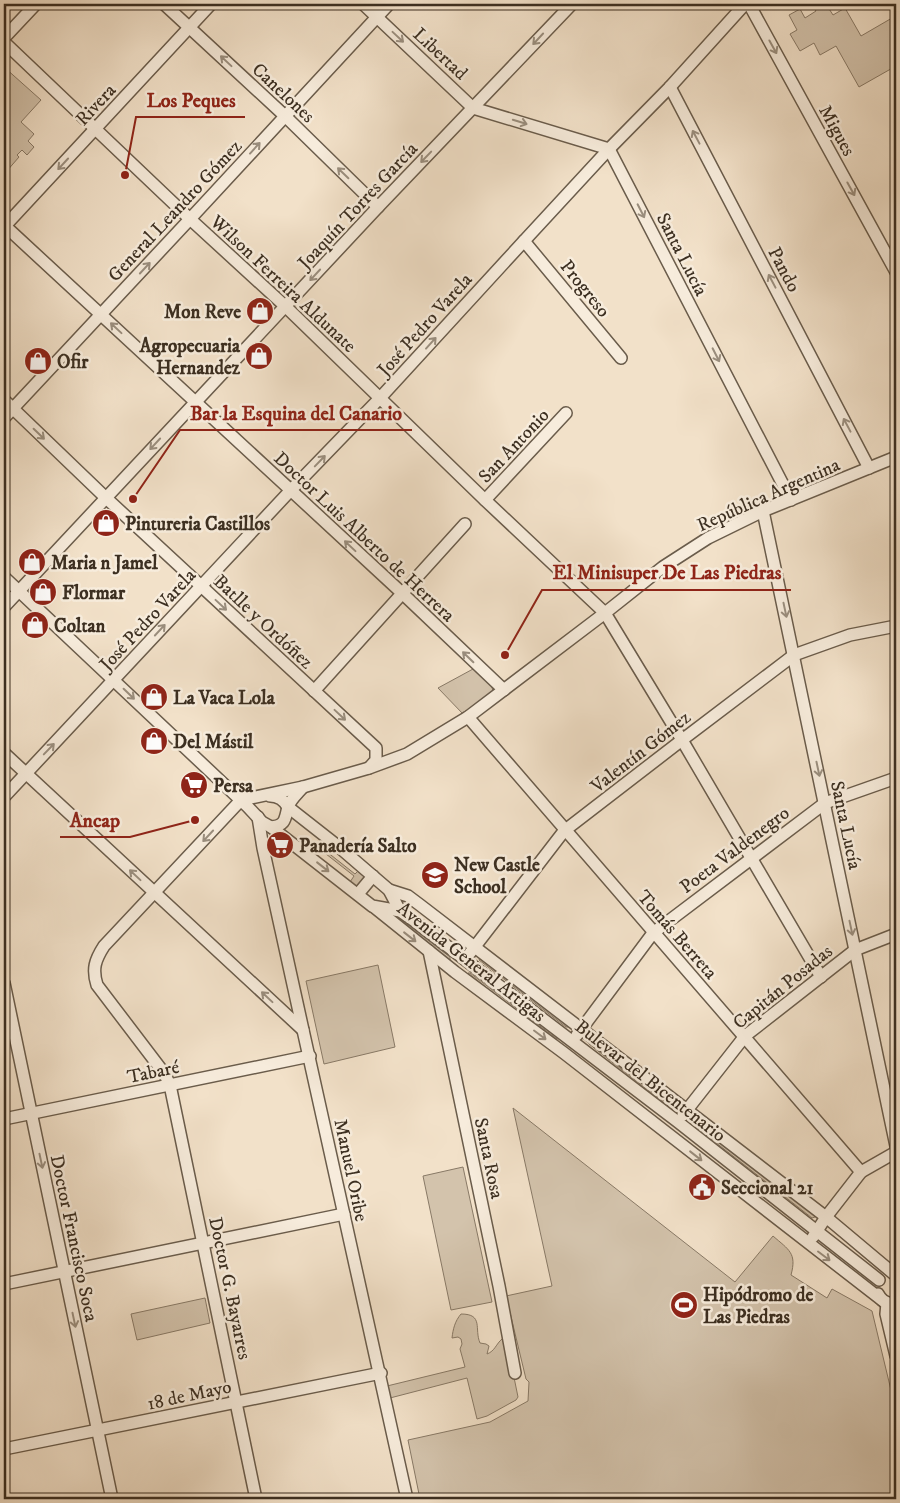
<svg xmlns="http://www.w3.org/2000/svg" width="900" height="1503" viewBox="0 0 900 1503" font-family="'IM FELL DW Pica',serif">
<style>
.green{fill:#d3c3ac;stroke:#887966}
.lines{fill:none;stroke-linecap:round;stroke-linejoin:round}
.minor-casing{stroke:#6a5c4b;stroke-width:14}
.minor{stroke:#f7ecdc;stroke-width:11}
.oneway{stroke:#9a8e7e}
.labels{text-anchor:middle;stroke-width:5;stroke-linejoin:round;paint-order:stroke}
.street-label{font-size:19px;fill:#3c2f21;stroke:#f7ecdc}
.poi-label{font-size:19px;font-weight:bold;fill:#3c2f21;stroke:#f7ecdc;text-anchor:start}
.leader{fill:none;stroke:#8f2418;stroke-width:2}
.callout-dot{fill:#8f2418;stroke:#f7ecdc;stroke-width:2}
.callout-label{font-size:20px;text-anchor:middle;font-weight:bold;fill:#8f2418;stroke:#f7ecdc;stroke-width:5;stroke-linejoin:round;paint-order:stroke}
</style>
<rect width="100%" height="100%" fill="#f2e1c9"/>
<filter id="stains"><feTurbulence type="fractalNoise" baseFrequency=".004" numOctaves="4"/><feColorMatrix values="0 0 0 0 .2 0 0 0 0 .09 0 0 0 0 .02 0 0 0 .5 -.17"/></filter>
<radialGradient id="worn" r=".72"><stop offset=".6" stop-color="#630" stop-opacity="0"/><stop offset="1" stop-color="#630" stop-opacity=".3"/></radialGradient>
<g class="green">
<path d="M812,4H826L833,15L845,8L861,36L892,18L896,25V66L859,87L836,46L820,55L814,43L800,51L790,34L797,30L789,15L800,9L805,18L816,11Z"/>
<path d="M4,67L41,100L21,122L34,134L28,141L34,147L27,155L22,150L17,155L19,157L6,172L4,170Z"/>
<path d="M473,669L492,687L493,692L463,714L438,688Z"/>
<path d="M322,848L355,874L359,870L368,874L357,889L351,884L350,882L354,876L321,850Z"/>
<path d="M395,915L450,957V961L393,916Z"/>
<path d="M480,958L569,1025L568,1027H566L479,960Z"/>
<path d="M378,965L395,1047L324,1064L306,981Z"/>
<path d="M468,973H470L557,1039L556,1042Z"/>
<path d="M590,1042L675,1107L674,1109H672L589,1044Z"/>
<path d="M513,1108L735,1282L773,1236C789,1250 797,1253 791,1275L827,1298L832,1289L872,1311L896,1411V1499H420L408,1440L490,1422L528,1401L529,1382L526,1379L506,1296L552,1286Z"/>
<path d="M693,1121L815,1215V1217L812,1218L692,1124Z"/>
<path d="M463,1167L492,1302L451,1310L423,1176Z"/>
<path d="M205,1298L210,1323L137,1340L131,1314Z"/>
<path d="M461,1314C484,1314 474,1329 480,1343L486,1344L489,1346L487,1354C495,1351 496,1344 502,1339L507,1343L518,1397L516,1400L487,1416L477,1419L467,1378L390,1398L387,1386L465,1367L460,1349L462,1344L461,1339L458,1337L452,1338C453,1329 455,1321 461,1314Z"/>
</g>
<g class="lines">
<g class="minor-casing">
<g id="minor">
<path d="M164,4L285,116L378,207"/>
<path d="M363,4L473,108L609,149L791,500"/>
<path d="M749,4L896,272"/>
<path d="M4,38L36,4"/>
<path d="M4,42L190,219L285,306L485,500L605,613L682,740L821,977"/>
<path d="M670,87L869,468"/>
<path d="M4,225L402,593L504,690"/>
<path d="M4,227L211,4"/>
<path d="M524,241L621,358"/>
<path d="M4,400L105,497L376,748V760L369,768"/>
<path d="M4,418L190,219L389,4"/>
<path d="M485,500L566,413"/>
<path d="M763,511L896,1146"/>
<path d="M4,577L248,807L262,822L271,827L372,906L400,911L413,920L678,1122L879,1280"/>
<path d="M4,607L378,207L572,4"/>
<path d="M314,691L465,524"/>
<path d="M468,717L861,1172"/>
<path d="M4,753L303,1030"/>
<path d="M270,796C278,796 284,800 288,807L339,847L389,890L400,911"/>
<path d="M4,797L290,491L380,398L524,241L609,149L670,87L745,4"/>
<path d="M258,817L263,848L303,1030L407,1499"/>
<path d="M271,827C286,826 285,818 288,807C290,800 298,793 303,787"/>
<path d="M389,890L408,896L420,905L826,1217L894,1274"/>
<path d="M358,894L373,876"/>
<path d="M374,907L455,972L564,1053L882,1300"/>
<path d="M429,951L499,1286L515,1373"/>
<path d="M470,953L564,831L682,740L794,655L850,635L896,626"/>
<path d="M4,983L112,1499"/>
<path d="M577,1035L653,933L825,803L896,778"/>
<path d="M683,1115L745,1036L855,950L896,934"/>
<path d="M4,1119L310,1056"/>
<path d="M813,1237L826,1217L861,1172L896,1152"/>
<path d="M4,1284L344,1214"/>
<path d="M878,1294C882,1302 888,1305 896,1303"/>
<path d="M887,1303L886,1314L896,1356"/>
<path d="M4,1449L381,1373"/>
<path d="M256,1499L170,1085L164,1073L97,985C92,969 95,960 104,946L241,800L303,787L369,768L407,754L468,717L605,613L663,567L708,538L763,511L896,457"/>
</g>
</g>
<use href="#minor" class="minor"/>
</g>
<defs><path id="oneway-shaft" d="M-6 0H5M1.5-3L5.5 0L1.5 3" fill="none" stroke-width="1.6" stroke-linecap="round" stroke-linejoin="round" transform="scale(1.25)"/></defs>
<g class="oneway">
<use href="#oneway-shaft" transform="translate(398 37) rotate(43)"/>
<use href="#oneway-shaft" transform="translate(538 39) rotate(133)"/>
<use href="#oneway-shaft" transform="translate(773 47) rotate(61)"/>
<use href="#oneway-shaft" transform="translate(226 61) rotate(-137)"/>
<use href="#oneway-shaft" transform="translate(520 122) rotate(17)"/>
<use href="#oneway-shaft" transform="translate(696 137) rotate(-118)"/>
<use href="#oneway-shaft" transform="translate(255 148) rotate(-48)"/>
<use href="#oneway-shaft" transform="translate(426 157) rotate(134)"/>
<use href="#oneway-shaft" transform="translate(63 164) rotate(133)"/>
<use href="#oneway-shaft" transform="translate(343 173) rotate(-136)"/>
<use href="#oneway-shaft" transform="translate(851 189) rotate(61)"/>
<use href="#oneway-shaft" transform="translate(641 211) rotate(63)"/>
<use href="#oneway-shaft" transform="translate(145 268) rotate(-47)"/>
<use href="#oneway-shaft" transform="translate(315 275) rotate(133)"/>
<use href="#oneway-shaft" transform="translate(772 281) rotate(-118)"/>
<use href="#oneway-shaft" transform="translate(116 328) rotate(-137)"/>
<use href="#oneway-shaft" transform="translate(431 343) rotate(-48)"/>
<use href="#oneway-shaft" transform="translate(716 355) rotate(63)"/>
<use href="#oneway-shaft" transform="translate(847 425) rotate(-118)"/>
<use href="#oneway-shaft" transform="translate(39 434) rotate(44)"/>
<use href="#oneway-shaft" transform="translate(155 444) rotate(133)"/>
<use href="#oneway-shaft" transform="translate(320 461) rotate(-46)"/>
<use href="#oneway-shaft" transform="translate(350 546) rotate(-137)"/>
<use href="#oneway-shaft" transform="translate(221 605) rotate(43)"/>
<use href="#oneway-shaft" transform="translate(785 610) rotate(78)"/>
<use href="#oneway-shaft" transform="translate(160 630) rotate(-47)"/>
<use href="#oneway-shaft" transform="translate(468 657) rotate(-136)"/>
<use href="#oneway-shaft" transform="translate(129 694) rotate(44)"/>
<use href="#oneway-shaft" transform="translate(340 715) rotate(43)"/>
<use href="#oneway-shaft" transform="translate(49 749) rotate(-46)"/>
<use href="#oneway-shaft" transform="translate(818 769) rotate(78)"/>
<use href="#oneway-shaft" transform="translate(208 836) rotate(133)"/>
<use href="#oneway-shaft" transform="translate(323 867) rotate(38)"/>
<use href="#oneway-shaft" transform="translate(135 875) rotate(-137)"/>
<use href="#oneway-shaft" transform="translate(851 928) rotate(78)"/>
<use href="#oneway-shaft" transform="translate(410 937) rotate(38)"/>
<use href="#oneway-shaft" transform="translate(267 997) rotate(-137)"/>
<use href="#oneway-shaft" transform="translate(540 1035) rotate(37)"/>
<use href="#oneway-shaft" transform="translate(696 1156) rotate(38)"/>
<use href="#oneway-shaft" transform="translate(41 1161) rotate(78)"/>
<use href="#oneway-shaft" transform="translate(824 1256) rotate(37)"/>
<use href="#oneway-shaft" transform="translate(74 1320) rotate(78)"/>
</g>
<defs>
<g id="shop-disc" transform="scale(1.4375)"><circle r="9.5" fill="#8f2418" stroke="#f7ecdc"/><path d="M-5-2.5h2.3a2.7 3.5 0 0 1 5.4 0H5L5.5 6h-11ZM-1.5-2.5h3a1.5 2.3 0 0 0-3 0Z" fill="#fff"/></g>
<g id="supermarket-disc" transform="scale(1.4375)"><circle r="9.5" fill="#8f2418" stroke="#f7ecdc"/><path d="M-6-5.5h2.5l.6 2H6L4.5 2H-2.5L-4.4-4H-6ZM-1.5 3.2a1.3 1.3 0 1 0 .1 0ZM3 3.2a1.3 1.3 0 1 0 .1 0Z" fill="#fff"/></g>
<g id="school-disc" transform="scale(1.4375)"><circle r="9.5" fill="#8f2418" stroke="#f7ecdc"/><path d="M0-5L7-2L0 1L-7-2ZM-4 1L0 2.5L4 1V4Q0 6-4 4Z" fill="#fff"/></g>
<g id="civic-disc" transform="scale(1.4375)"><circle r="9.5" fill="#8f2418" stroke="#f7ecdc"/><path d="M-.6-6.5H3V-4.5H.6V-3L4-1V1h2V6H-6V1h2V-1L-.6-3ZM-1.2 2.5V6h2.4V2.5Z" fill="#fff"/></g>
<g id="stadium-disc" transform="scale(1.4375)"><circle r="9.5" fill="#8f2418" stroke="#f7ecdc"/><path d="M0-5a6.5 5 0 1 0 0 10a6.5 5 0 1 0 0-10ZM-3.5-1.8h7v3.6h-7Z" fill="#fff"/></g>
</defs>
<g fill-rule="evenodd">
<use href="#shop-disc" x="260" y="311"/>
<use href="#shop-disc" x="259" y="356"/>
<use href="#shop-disc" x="38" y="361"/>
<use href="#shop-disc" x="106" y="523"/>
<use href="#shop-disc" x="32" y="562"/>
<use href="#shop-disc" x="43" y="592"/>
<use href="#shop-disc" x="35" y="625"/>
<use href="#shop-disc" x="154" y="697"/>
<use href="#shop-disc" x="154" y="741"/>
<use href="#supermarket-disc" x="194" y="785"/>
<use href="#supermarket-disc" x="280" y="845"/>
<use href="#school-disc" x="435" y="875"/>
<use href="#civic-disc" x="702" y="1187"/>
<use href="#stadium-disc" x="684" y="1305"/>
</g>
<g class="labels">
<g class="street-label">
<text transform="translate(441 53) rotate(43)" y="7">Libertad</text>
<text transform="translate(284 92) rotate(43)" y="7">Canelones</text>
<text transform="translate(95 104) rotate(-47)" y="7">Rivera</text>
<text transform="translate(838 130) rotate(61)" y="7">Migues</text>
<text transform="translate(357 205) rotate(-47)" y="7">Joaquín Torres García</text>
<text transform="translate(174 210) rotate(-47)" y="7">General Leandro Gómez</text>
<text transform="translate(683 254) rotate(63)" y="7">Santa Lucía</text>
<text transform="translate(785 269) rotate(62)" y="7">Pando</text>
<text transform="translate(284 283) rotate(43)" y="7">Wilson Ferreira Aldunate</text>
<text transform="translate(586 288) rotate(51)" y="7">Progreso</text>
<text transform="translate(424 324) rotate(-48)" y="7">José Pedro Varela</text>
<text transform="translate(513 445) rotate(-47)" y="7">San Antonio</text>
<text transform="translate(768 494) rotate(-24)" y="7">República Argentina</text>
<text transform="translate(365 536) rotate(43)" y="7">Doctor Luis Alberto de Herrera</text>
<text transform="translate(147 619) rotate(-47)" y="7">José Pedro Varela</text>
<text transform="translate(264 621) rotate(43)" y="7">Batlle y Ordóñez</text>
<text transform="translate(640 751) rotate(-38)" y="7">Valentín Gómez</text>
<text transform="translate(847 825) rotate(78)" y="7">Santa Lucía</text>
<text transform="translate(734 849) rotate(-37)" y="7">Poeta Valdenegro</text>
<text transform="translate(678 934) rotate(49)" y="7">Tomás Berreta</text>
<text transform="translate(472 961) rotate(38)" y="7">Avenida General Artigas</text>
<text transform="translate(782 986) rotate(-39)" y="7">Capitán Posadas</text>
<text transform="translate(153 1071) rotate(-12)" y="7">Tabaré</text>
<text transform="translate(651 1080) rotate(38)" y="7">Bulevar del Bicentenario</text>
<text transform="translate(490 1158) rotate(78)" y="7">Santa Rosa</text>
<text transform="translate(352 1170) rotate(78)" y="7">Manuel Oribe</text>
<text transform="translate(75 1238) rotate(78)" y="7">Doctor Francisco Soca</text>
<text transform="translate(231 1288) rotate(78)" y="7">Doctor G. Bayarres</text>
<text transform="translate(189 1394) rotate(-12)" y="7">18 de Mayo</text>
</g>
<g class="poi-label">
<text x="241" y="318" text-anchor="end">Mon Reve</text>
<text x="240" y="352" text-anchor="end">Agropecuaria<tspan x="240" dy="22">Hernandez</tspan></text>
<text x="57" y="368">Ofir</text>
<text x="125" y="530">Pintureria Castillos</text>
<text x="51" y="569">Maria n Jamel</text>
<text x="62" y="599">Flormar</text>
<text x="54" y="632">Coltan</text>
<text x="173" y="704">La Vaca Lola</text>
<text x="173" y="748">Del Mástil</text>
<text x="213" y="792">Persa</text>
<text x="299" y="852">Panadería Salto</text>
<text x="454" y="871">New Castle<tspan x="454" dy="22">School</tspan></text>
<text x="721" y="1194">Seccional 21</text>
<text x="703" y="1301">Hipódromo de<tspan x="703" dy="22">Las Piedras</tspan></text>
</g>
</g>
<path class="leader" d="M125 175L136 117H245M133 499L180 430H412M505 655L542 590H791M195 820L130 837H60"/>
<g class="callout-dot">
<circle cx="125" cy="175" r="5"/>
<circle cx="133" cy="499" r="5"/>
<circle cx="505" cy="655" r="5"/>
<circle cx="195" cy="820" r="5"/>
</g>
<g class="callout-label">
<text x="191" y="107">Los Peques</text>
<text x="296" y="420">Bar la Esquina del Canario</text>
<text x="667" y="579">El Minisuper De Las Piedras</text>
<text x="95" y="827">Ancap</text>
</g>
<rect width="900" height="1503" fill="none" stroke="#f2e1c9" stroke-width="20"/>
<rect x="5" y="5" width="890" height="1493" fill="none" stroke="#3c2f21" stroke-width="2.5"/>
<rect x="10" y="10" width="880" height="1483" fill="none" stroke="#3c2f21"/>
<rect width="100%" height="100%" filter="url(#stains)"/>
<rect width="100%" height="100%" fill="url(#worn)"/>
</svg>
